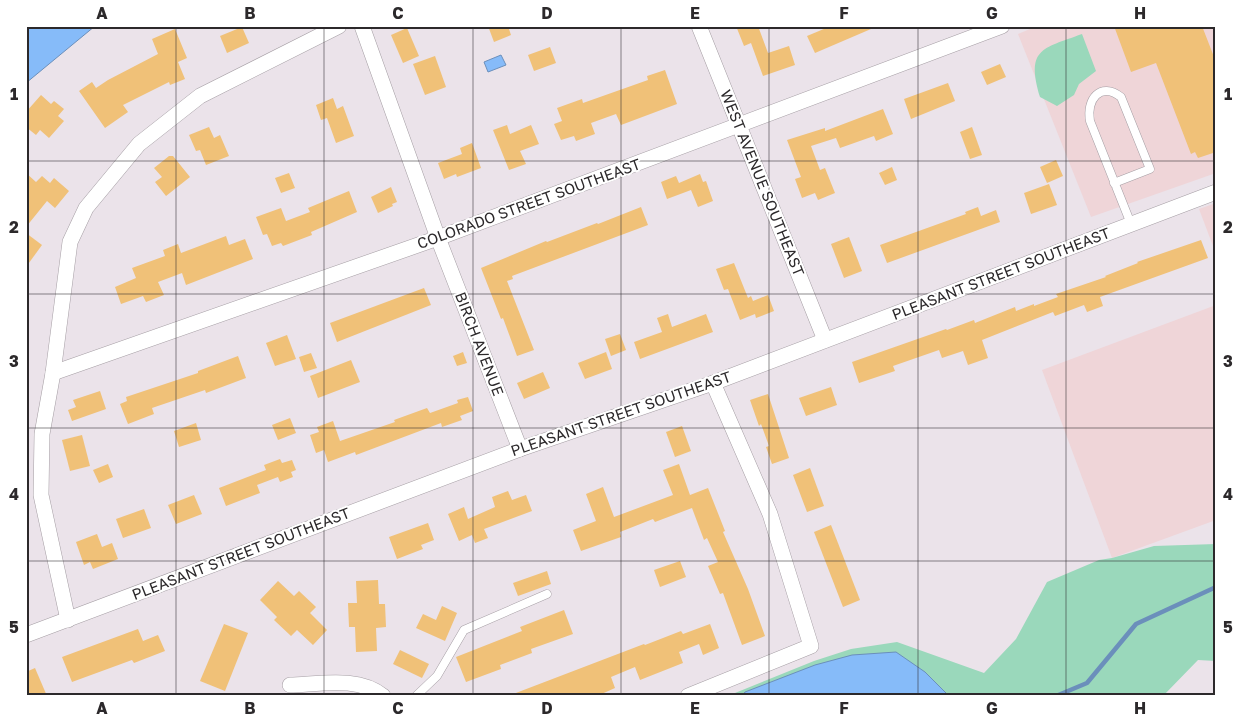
<svg xmlns="http://www.w3.org/2000/svg" width="1242" height="722" viewBox="0 0 1242 722" font-family="'Golos Text',sans-serif">
<style>
.education{fill:#efd5d8}
.green{fill:#9ad8bb}
.water{fill:#86bbf9;stroke:#6b8fbb}
.lines{fill:none;stroke-linecap:round;stroke-linejoin:round}
.stream{stroke:#6b8fbb;stroke-width:4.5}
.building{fill:#f0c178}
.service-casing{stroke:#a59ea4;stroke-width:9}
.minor-casing{stroke:#a59ea4;stroke-width:16}
.service{stroke:#fff;stroke-width:8}
.minor{stroke:#fff;stroke-width:15}
.grid{fill:none;stroke:#2c292b;stroke-width:1;stroke-opacity:0.55}
.labels{text-anchor:middle;stroke-width:4;stroke-linejoin:round;paint-order:stroke}
.street-label{font-size:15px;fill:#2c292b;stroke:#fff}
.neatline{fill:none;stroke:#2c292b;stroke-width:2}
.grid-label{font-size:16px;text-anchor:middle;font-weight:bold;fill:#2c292b}
</style>
<rect width="100%" height="100%" fill="#ebe3ea"/>
<g class="education">
<path d="M1037,26H1216V173L1091,217L1018,34Z"/>
<path d="M1216,203V254L1199,209Z"/>
<path d="M1216,305V520L1112,558L1042,370Z"/>
</g>
<g class="green">
<path d="M1082,34L1096,71L1079,84L1074,95L1057,106L1040,97C1026,49 1041,49 1082,34Z"/>
<path d="M1216,544V661L1198,660L1163,696H949L941,689L745,692L742,696H733L735,693L814,661L851,649L897,642L984,673L1016,639L1047,582L1099,560L1112,558L1154,546Z"/>
</g>
<g class="water">
<path d="M26,26H95L26,83Z"/>
<path d="M501,55L506,65L488,72L484,62Z"/>
<path d="M896,652L925,672L949,696H742L745,692L815,665L852,655Z"/>
</g>
<g class="lines">
<path class="stream" d="M1056,696L1087,683L1136,624L1216,587"/>
</g>
<g class="building">
<path d="M488,26H508L511,35L494,42Z"/>
<path d="M736,26H758L768,53L789,46L795,65L763,76L751,43L744,46Z"/>
<path d="M831,26H878L815,53L807,36Z"/>
<path d="M1114,26H1202L1216,62V152L1198,158L1195,152L1191,154L1156,63L1131,72Z"/>
<path d="M242,27L249,43L227,53L220,36Z"/>
<path d="M407,28L419,56L403,63L391,35Z"/>
<path d="M175,29L187,58L178,62L185,79L170,85L169,82L123,105L128,112L105,128L79,91L92,82L96,88L108,80L158,54L152,39Z"/>
<path d="M550,47L556,63L534,71L528,55Z"/>
<path d="M435,56L446,87L425,95L413,64Z"/>
<path d="M1000,64L1006,77L987,85L981,72Z"/>
<path d="M665,70L677,104L621,125L616,114L591,123L595,134L576,141L574,136L561,140L554,124L562,121L557,108L582,99L583,103L648,80L647,76Z"/>
<path d="M948,83L955,101L911,119L904,99Z"/>
<path d="M41,95L51,104L54,101L64,109L58,116L64,121L49,138L40,130L36,135L26,127V112Z"/>
<path d="M333,98L337,109L343,106L354,136L336,143L327,118L321,120L316,105Z"/>
<path d="M883,109L893,134L876,141L874,136L840,148L836,138L811,146L820,170L825,168L835,193L818,200L815,193L802,198L795,179L801,177L787,140L825,128V131Z"/>
<path d="M507,125L510,134L531,125L539,144L520,151L526,164L509,170L493,130Z"/>
<path d="M209,127L214,138L220,135L229,156L206,165L200,150L196,151L189,135Z"/>
<path d="M972,127L982,155L970,159L960,132Z"/>
<path d="M472,143L481,168L457,177L456,174L444,179L438,163L462,154L460,148Z"/>
<path d="M169,156H173L190,177L166,196L155,182L162,177L154,168Z"/>
<path d="M1056,160L1063,176L1047,183L1040,167Z"/>
<path d="M892,167L897,180L885,185L879,173Z"/>
<path d="M26,173L36,182L42,176L50,183L54,178L69,191L55,208L47,201L26,227Z"/>
<path d="M289,173L295,188L281,193L275,178Z"/>
<path d="M700,174L703,182L706,181L713,201L698,207L691,190L667,199L661,182L676,176L679,183Z"/>
<path d="M1049,184L1057,205L1031,214L1024,193Z"/>
<path d="M391,187L397,202L392,204L393,206L378,213L371,197Z"/>
<path d="M349,191L357,212L311,232L312,235L283,246L281,243L272,246L267,234L263,235L256,217L281,208L286,221L310,212L308,208Z"/>
<path d="M641,207L648,225L512,276L513,279L507,281L534,350L517,356L503,318L501,319L481,268L546,241L547,242L597,223L598,224Z"/>
<path d="M978,207L981,216L996,210L1000,222L887,263L880,245L966,214L965,212Z"/>
<path d="M26,233L42,245L26,267Z"/>
<path d="M226,236L229,245L245,239L253,259L186,285L182,273L158,282L164,295L146,302L143,296L121,304L115,287L136,278L132,268L165,256L163,250L178,244L181,253Z"/>
<path d="M849,237L862,271L844,278L831,244Z"/>
<path d="M1201,240L1208,258L1100,297L1103,306L1087,312L1084,305L1055,316L1053,312L982,340L988,358L968,365L963,351L942,358L939,350L893,366L895,371L859,383L852,362L946,329L947,330L974,320L975,323L1015,307L1016,311L1034,304V306L1058,297L1056,294L1106,277L1105,276L1138,263L1137,262Z"/>
<path d="M734,263L748,298L751,296L753,301L768,295L774,311L756,318L755,314L740,320L728,289L724,290L716,269Z"/>
<path d="M424,288L431,305L337,342L330,323Z"/>
<path d="M668,314L672,327L706,314L713,332L640,359L634,342L662,332L657,318Z"/>
<path d="M620,334L626,350L611,356L605,339Z"/>
<path d="M287,335L296,359L275,366L266,343Z"/>
<path d="M463,352L467,363L457,366L453,356Z"/>
<path d="M606,352L612,369L585,379L578,363Z"/>
<path d="M311,353L317,368L304,372L299,357Z"/>
<path d="M238,356L246,378L206,393L205,390L152,408L154,414L128,424L120,404L127,401L126,397L198,373V371Z"/>
<path d="M351,360L360,382L318,398L310,376Z"/>
<path d="M543,372L550,388L524,399L517,383Z"/>
<path d="M831,387L837,405L806,416L799,398Z"/>
<path d="M100,391L106,409L72,421L68,410L76,407L73,400Z"/>
<path d="M768,394L789,458L772,464L766,447L769,446L761,424L759,426L750,400Z"/>
<path d="M468,397L473,411L460,416L462,420L442,427L441,423L356,455L355,452L328,462L324,450L316,453L310,435L319,432L317,427L333,421L340,441L395,422L394,420L427,408L430,413L458,403L457,400Z"/>
<path d="M290,418L296,433L278,440L272,425Z"/>
<path d="M196,423L201,440L179,447L174,431Z"/>
<path d="M682,426L691,451L675,457L666,432Z"/>
<path d="M82,435L90,466L70,471L62,440Z"/>
<path d="M280,459L282,463L292,460L296,470L291,472L293,477L280,482L278,477L257,485L260,493L226,506L219,488L266,470L264,465Z"/>
<path d="M108,464L113,477L99,483L93,470Z"/>
<path d="M679,464L690,495L708,488L725,531L723,532L748,589L765,636L742,645L723,593L720,594L708,566L718,562L707,538L704,540L692,508L655,522L653,519L620,532L621,537L581,551L573,530L596,521L586,494L603,487L614,517L673,495L663,470Z"/>
<path d="M810,468L824,506L807,512L793,475Z"/>
<path d="M508,491L512,500L526,495L532,511L484,529L488,538L475,543L472,535L459,541L448,514L464,507L468,519L495,507L492,497Z"/>
<path d="M194,495L202,514L176,524L168,505Z"/>
<path d="M144,509L151,528L123,538L116,519Z"/>
<path d="M428,523L434,540L421,545L423,549L397,559L389,537Z"/>
<path d="M831,525L860,600L843,607L814,532Z"/>
<path d="M97,534L102,547L112,543L118,559L93,569L90,562L84,565L76,542Z"/>
<path d="M680,561L686,577L660,587L654,570Z"/>
<path d="M547,571L551,584L518,596L513,583Z"/>
<path d="M378,580L379,604H385L386,627L376,628L377,651L356,652L355,627H349L348,603H357L356,581Z"/>
<path d="M278,581L294,596L299,591L316,607L310,613L327,630L313,645L297,630L291,636L274,620L277,617L260,600Z"/>
<path d="M442,606L457,613L445,641L416,628L423,614L436,620Z"/>
<path d="M564,610L573,634L531,649L532,653L500,665L501,669L466,682L456,657L522,631L520,627Z"/>
<path d="M224,624L248,633L225,691L200,681Z"/>
<path d="M710,624L719,648L703,655L699,644L679,652L683,663L640,680L635,667L611,677L615,688L597,696H508L644,644L645,645L681,631L683,634Z"/>
<path d="M138,629L143,641L158,635L165,651L134,663L132,660L72,682L62,657Z"/>
<path d="M400,650L429,664L422,678L393,664Z"/>
<path d="M35,668L47,696H26V672Z"/>
</g>
<g class="lines">
<g class="service-casing">
<g id="service">
<path d="M1114,183L1150,169L1121,97C1100,81 1086,100 1090,121L1131,224"/>
<path d="M416,696L437,676L464,630L547,594"/>
</g>
</g>
<g class="minor-casing">
<g id="minor">
<path d="M362,26L438,238L520,449"/>
<path d="M699,26L825,340"/>
<path d="M53,373L438,238L1002,26"/>
<path d="M68,620L41,495L42,434L53,373L70,242L86,208L139,144L200,96L339,26"/>
<path d="M26,635L520,449L713,383L1216,192"/>
<path d="M290,685C320,684 359,676 383,696"/>
<path d="M688,696L811,646L770,514L713,383"/>
</g>
</g>
<use href="#service" class="service"/>
<use href="#minor" class="minor"/>
</g>
<path class="grid" d="M176,26V696M324,26V696M473,26V696M621,26V696M769,26V696M918,26V696M1066,26V696M26,161H1216M26,294H1216M26,428H1216M26,561H1216"/>
<g class="labels">
<g class="street-label">
<text transform="translate(762 183) rotate(68)" y="5">WEST AVENUE SOUTHEAST</text>
<text transform="translate(529 204) rotate(-20)" y="5">COLORADO STREET SOUTHEAST</text>
<text transform="translate(1001 274) rotate(-21)" y="5">PLEASANT STREET SOUTHEAST</text>
<text transform="translate(479 344) rotate(69)" y="5">BIRCH AVENUE</text>
<text transform="translate(621 414) rotate(-19)" y="5">PLEASANT STREET SOUTHEAST</text>
<text transform="translate(241 554) rotate(-21)" y="5">PLEASANT STREET SOUTHEAST</text>
</g>
</g>
<rect width="1242" height="722" fill="none" stroke="#ffffff" stroke-width="55"/>
<rect x="28" y="28" width="1186" height="666" class="neatline"/>
<g class="grid-label">
<text x="102" y="19">A</text>
<text x="250" y="19">B</text>
<text x="398" y="19">C</text>
<text x="547" y="19">D</text>
<text x="695" y="19">E</text>
<text x="844" y="19">F</text>
<text x="992" y="19">G</text>
<text x="1140" y="19">H</text>
<text x="14" y="100">1</text>
<text x="1228" y="100">1</text>
<text x="14" y="233">2</text>
<text x="1228" y="233">2</text>
<text x="14" y="367">3</text>
<text x="1228" y="367">3</text>
<text x="14" y="500">4</text>
<text x="1228" y="500">4</text>
<text x="14" y="633">5</text>
<text x="1228" y="633">5</text>
<text x="102" y="714">A</text>
<text x="250" y="714">B</text>
<text x="398" y="714">C</text>
<text x="547" y="714">D</text>
<text x="695" y="714">E</text>
<text x="844" y="714">F</text>
<text x="992" y="714">G</text>
<text x="1140" y="714">H</text>
</g>
</svg>
